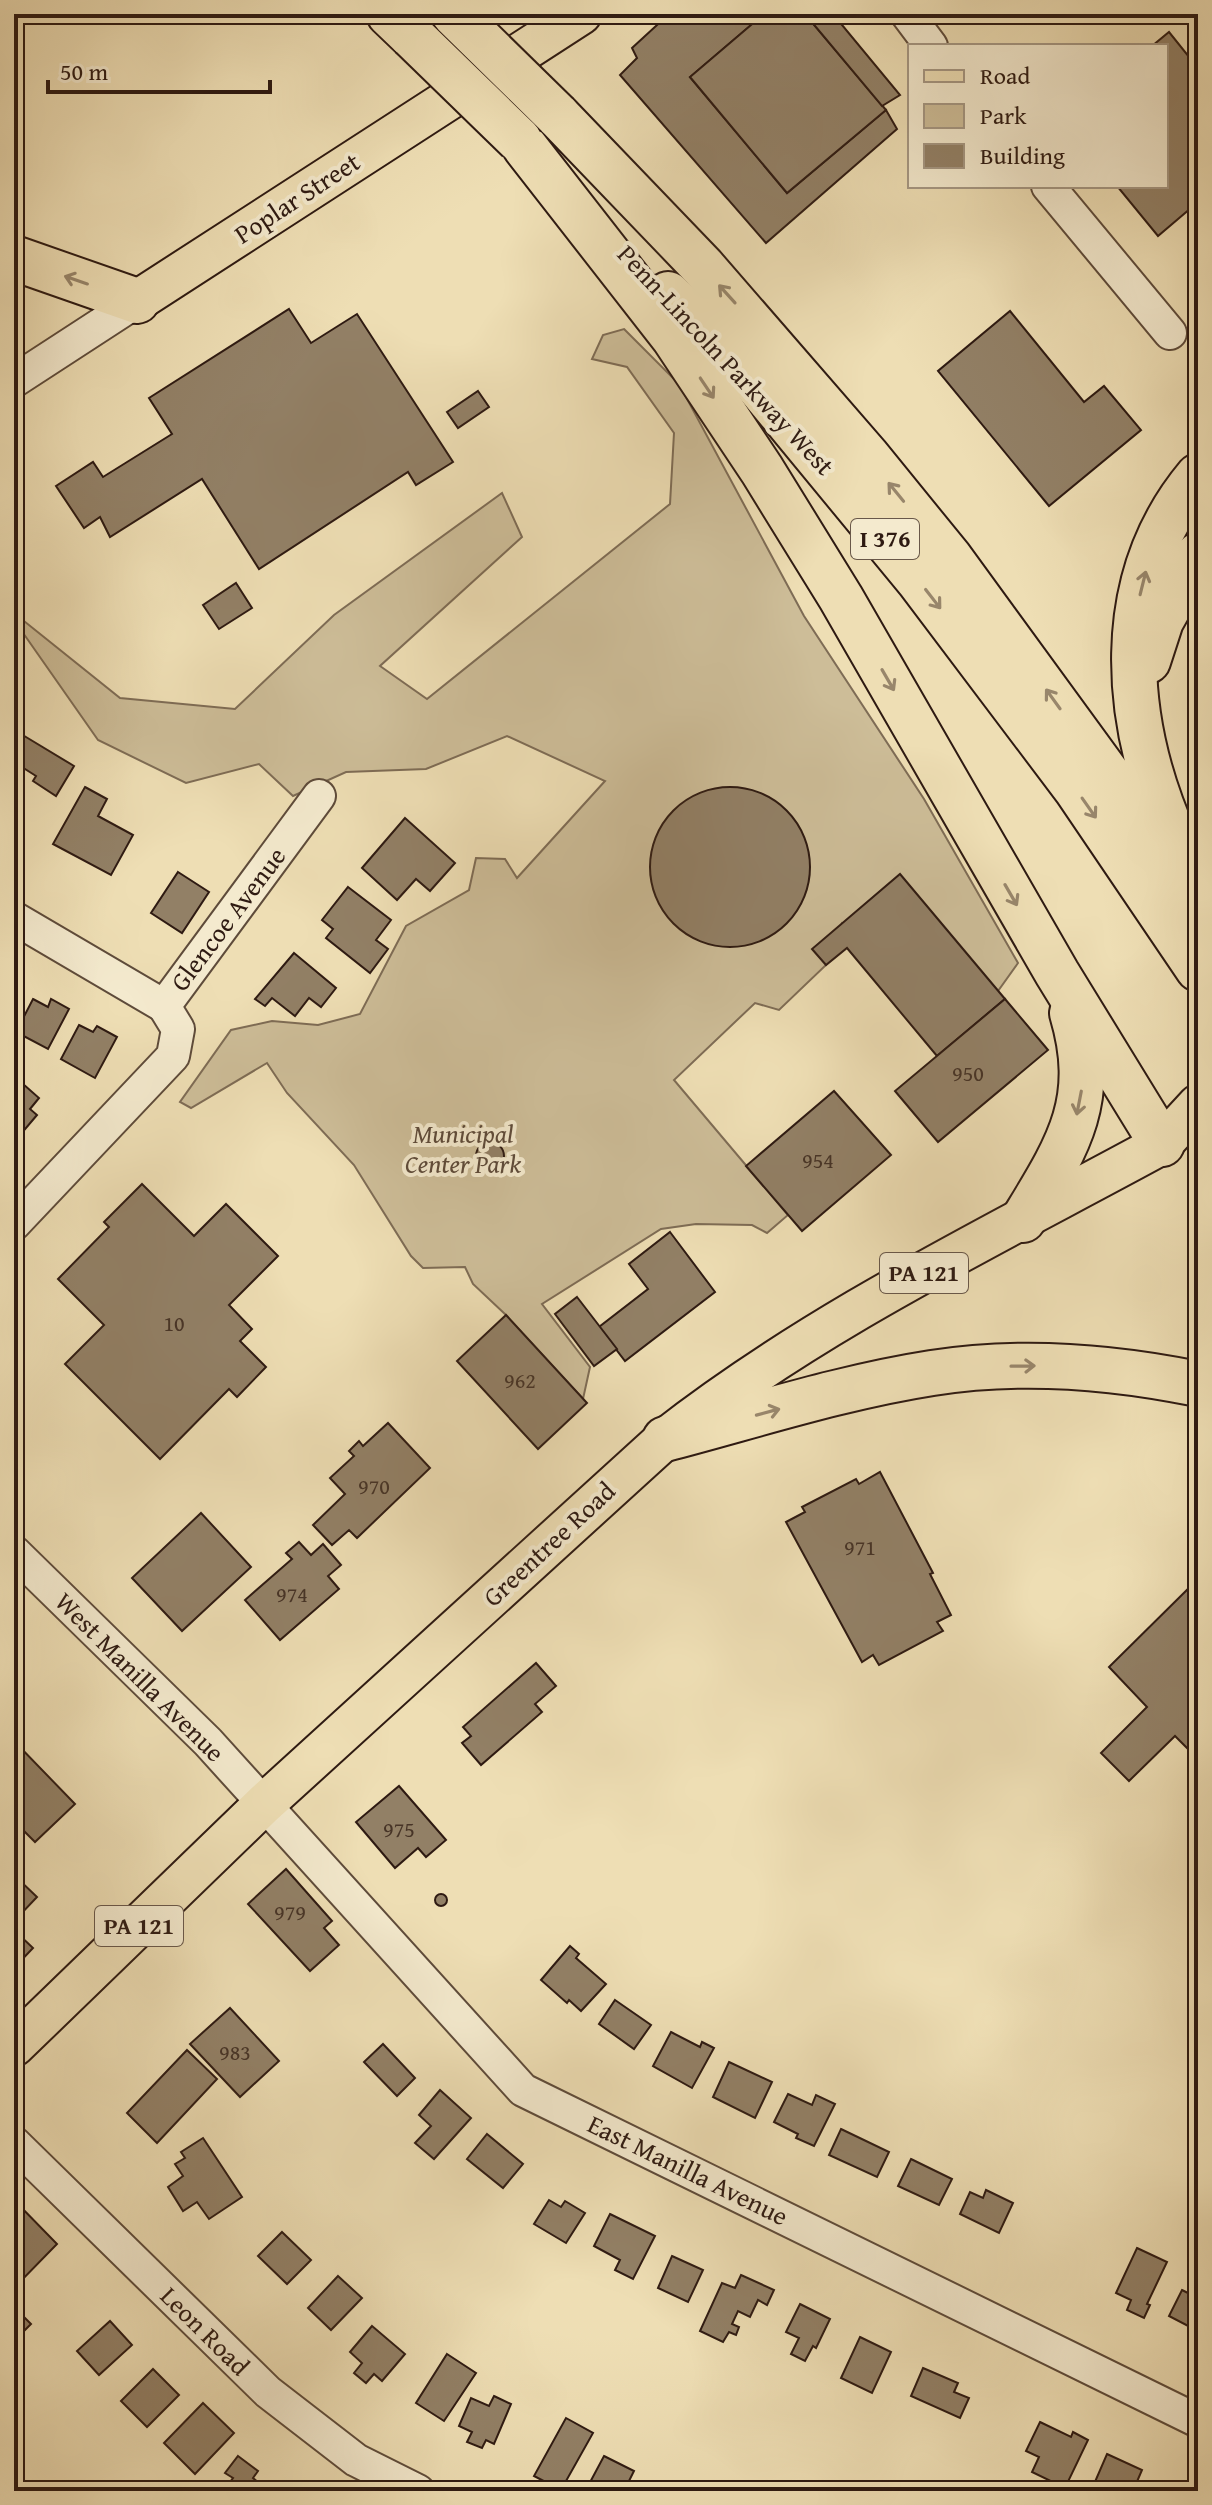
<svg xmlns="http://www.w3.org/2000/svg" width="1212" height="2505" viewBox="0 0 1212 2505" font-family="'Gentium Book Plus',serif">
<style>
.green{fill:#cdbd98;stroke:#7e6c55;stroke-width:2}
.building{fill:#928066;stroke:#2e1a12;stroke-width:2}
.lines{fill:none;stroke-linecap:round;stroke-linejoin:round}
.minor-casing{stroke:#5e4b3a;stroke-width:36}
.major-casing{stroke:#2e1a12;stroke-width:44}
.highway-casing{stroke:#2e1a12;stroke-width:48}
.minor{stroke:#f4eace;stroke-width:32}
.major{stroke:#eedeb4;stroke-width:40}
.highway{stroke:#eedeb4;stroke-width:44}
.highway-bridge-casing{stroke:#2e1a12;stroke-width:48;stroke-linecap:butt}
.highway-bridge{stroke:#eedeb4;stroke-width:44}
.oneway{stroke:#98866b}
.labels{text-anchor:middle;stroke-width:8;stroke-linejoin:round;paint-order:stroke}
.number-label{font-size:22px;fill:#473427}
.shield{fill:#f4eace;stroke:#69584a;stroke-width:2}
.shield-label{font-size:24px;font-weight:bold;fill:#2e1a12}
.street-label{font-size:26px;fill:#2e1a12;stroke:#f4eace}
.park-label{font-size:26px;font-style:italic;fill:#5e4b3a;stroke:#f4eace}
</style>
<rect width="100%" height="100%" fill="#eedeb4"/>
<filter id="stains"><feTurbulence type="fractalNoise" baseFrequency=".0025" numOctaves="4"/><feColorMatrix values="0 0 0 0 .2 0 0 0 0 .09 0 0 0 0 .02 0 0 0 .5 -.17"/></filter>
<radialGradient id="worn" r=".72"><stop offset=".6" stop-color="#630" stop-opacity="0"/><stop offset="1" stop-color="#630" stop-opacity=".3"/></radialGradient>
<path class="green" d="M624,329L679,384L804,616L924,799L1018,963L998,991L842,923L826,965L779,1010L755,1003L674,1080L788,1215L767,1233L752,1225L696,1224L661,1229L542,1304L590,1367L583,1399L506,1315L473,1284L465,1267L423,1268L411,1256L354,1165L287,1093L267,1063L191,1108L180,1102L231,1030L272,1021L318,1025L360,1014L406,926L469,890L476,858L505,859L517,878L605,781L507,736L426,769L346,772L293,796L259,764L186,783L98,740L14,620V613L120,698L235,709L334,615L502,493L522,537L380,666L427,699L670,504L674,433L627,367L592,359L603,335Z"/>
<g class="building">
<path d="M669,14H764L690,77L787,193L886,110L897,129L766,243L620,75L637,58L632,48Z"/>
<path d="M764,14H805L886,110L787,193L690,77Z"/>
<path d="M805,14H833L900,95L882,106Z"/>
<path d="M1169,32L1198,68V202L1158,236L1117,186H1166V46H1152Z"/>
<path d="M289,309L311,343L357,314L453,462L416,485L408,472L259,569L202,479L110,537L100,517L84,528L56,486L93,462L103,477L172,434L149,398Z"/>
<path d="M1010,311L1084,402L1104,386L1141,430L1049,506L938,371Z"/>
<path d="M478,391L489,407L458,428L447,412Z"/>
<path d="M236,583L252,608L219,629L203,605Z"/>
<path d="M21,734L74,766L56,796L33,781L36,776L14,762V746Z"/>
<circle cx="730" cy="867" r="80"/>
<path d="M85,787L107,799L98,816L133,835L111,875L53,844Z"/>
<path d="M405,818L455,863L430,891L416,879L397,900L362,868Z"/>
<path d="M178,872L209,892L182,933L151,913Z"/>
<path d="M900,874L1005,999L937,1056L847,948L826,965L812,949Z"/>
<path d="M348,887L391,920L376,940L388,949L370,973L326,938L333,929L322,920Z"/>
<path d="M294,953L336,988L321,1007L309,998L295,1016L272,998L265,1006L255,999Z"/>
<path d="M33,999L48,1007L51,999L69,1009L48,1049L16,1032Z"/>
<path d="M1005,999L1048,1050L938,1142L895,1091Z"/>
<path d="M79,1025L93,1032L97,1026L117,1037L95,1078L61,1059Z"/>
<path d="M14,1076L39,1098L30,1109L37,1115L21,1134L14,1129Z"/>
<path d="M834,1091L891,1155L802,1231L746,1166Z"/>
<circle cx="490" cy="1156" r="14"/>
<path d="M142,1184L194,1236L226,1204L278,1256L229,1305L252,1329L240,1341L266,1367L237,1397L229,1389L160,1459L65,1364L104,1325L58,1279L109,1227L104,1222Z"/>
<path d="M670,1232L715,1292L625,1361L599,1327L648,1289L629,1264Z"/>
<path d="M577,1297L617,1349L594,1366L555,1314Z"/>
<path d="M506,1315L587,1403L538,1449L457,1361Z"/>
<path d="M388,1423L430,1468L357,1538L349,1530L332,1545L313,1525L345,1494L330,1478L354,1456L349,1451L359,1441L363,1446Z"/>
<path d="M880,1472L933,1573L930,1574L951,1615L937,1622L943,1631L879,1665L873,1655L862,1662L786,1522L805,1512L802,1507L856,1479L859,1484Z"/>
<path d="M201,1513L251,1567L182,1631L132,1578Z"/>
<path d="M299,1542L311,1555L323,1544L341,1565L328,1576L339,1589L280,1640L245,1600L292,1559L286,1553Z"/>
<path d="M1198,1579V1759L1175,1736L1129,1781L1101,1753L1147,1707L1109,1667Z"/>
<path d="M536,1663L556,1686L535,1704L542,1712L481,1765L462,1743L471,1736L463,1727Z"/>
<path d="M14,1741L75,1804L35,1842L14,1821Z"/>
<path d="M399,1786L446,1840L426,1857L418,1848L395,1868L356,1822Z"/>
<path d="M286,1869L332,1921L324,1928L339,1945L310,1971L248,1904Z"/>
<path d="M14,1875L37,1897L20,1915L14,1910Z"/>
<circle cx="441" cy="1900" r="6"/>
<path d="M14,1930L33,1948L14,1968Z"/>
<path d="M570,1946L579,1954L576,1958L606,1984L581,2011L569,2000L567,2003L541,1980Z"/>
<path d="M615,2000L651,2025L634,2049L599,2024Z"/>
<path d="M230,2008L279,2061L240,2097L190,2044Z"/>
<path d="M671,2032L700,2047L702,2042L714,2048L692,2088L653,2066Z"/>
<path d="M383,2044L415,2078L397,2096L364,2062Z"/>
<path d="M187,2050L217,2079L157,2143L127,2113Z"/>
<path d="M729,2062L772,2082L755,2118L713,2097Z"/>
<path d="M440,2090L471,2118L434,2159L415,2143L431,2126L419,2115Z"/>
<path d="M788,2094L812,2105L816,2095L835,2104L814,2146L796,2138L798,2134L774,2122Z"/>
<path d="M841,2129L889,2152L877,2177L829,2155Z"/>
<path d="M487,2134L523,2164L503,2188L467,2159Z"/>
<path d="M203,2138L242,2197L209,2219L197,2202L183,2211L168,2187L183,2176L175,2164L185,2158L181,2152Z"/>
<path d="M911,2159L952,2179L939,2205L898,2186Z"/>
<path d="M986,2190L1013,2203L999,2233L960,2214L970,2192L983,2198Z"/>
<path d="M14,2200L57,2244L14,2288Z"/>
<path d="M549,2200L561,2207L565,2201L585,2213L566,2243L534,2224Z"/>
<path d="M610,2214L655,2236L633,2279L615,2270L620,2260L594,2246Z"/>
<path d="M282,2232L311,2260L287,2284L258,2256Z"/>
<path d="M1137,2248L1167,2262L1147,2304L1150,2305L1144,2318L1127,2310L1131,2300L1116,2293Z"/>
<path d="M672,2256L703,2270L688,2302L658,2288Z"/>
<path d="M741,2275L774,2290L767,2305L758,2300L750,2317L738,2311L732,2324L739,2327L736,2335L729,2332L723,2342L700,2331L722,2283L735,2288Z"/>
<path d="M338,2276L362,2298L331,2330L308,2308Z"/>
<path d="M1182,2290L1198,2298V2343L1192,2340L1196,2330L1169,2316Z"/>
<path d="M800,2304L830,2319L816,2348L813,2346L805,2361L791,2354L799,2338L786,2332Z"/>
<path d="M14,2307L31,2324L14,2341Z"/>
<path d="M110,2321L132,2345L99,2375L77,2351Z"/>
<path d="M372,2326L405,2354L382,2381L374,2374L366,2383L354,2373L362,2363L350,2352Z"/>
<path d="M860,2337L891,2352L872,2393L841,2378Z"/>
<path d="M447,2354L476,2373L444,2421L416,2403Z"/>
<path d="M923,2368L958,2383L954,2392L969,2398L960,2418L911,2396Z"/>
<path d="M153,2369L179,2395L147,2427L121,2401Z"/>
<path d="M494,2396L511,2404L494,2444L486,2440L482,2448L467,2442L472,2432L459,2426L471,2398L489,2406Z"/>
<path d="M203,2403L234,2433L195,2474L164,2443Z"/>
<path d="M566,2418L593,2433L561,2490L534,2476Z"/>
<path d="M1040,2422L1071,2437L1073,2432L1088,2440L1065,2488L1032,2472L1039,2457L1026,2451Z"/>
<path d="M1107,2454L1142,2470L1133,2491H1091Z"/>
<path d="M238,2456L258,2471L253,2478L266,2489L265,2491H223L233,2478L225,2473Z"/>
<path d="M604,2456L634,2471L624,2491H592L587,2488Z"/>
</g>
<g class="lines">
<g class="minor-casing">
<g id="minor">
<path d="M907,14L931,46"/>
<path d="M1048,186L1170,333"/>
<path d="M14,381L137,301"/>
<path d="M14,918L164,1006"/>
<path d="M14,1224L173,1056L178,1029L164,1006L319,796"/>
<path d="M14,1552L208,1742L523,2090L1198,2421"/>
<path d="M14,2143L268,2392L356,2460L418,2491"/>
</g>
</g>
<g class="major-casing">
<g id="major">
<path d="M137,301L581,14"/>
<path d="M14,2046L264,1804L665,1439C817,1320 993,1236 1162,1144L1198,1105"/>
</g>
</g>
<g class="highway-casing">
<g id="highway">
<path d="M389,14L412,36"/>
<path d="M557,115L703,267L867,456L950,558L1198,898"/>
<path d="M525,147L674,338L762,470L841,598L1057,973L1162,1144"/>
<path d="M14,258L137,301"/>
<path d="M668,294L755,382L919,581L1076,789L1198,969"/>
<path d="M1148,661L1161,621L1198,555"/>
<path d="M1176,841C1123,723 1110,581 1198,476"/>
<path d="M1023,1220C1068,1146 1098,1101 1072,1013"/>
<path d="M665,1439C753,1416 842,1387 932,1373C1020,1359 1110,1366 1198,1384"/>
</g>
</g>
<use href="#minor" class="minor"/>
<use href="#major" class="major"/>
<use href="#highway" class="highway"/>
<g class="highway-bridge-casing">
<g id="highway-bridge">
<path d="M454,14L557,115"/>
<path d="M412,36L519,140"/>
</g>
</g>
<use href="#highway-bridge" class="highway-bridge"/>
</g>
<defs><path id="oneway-shaft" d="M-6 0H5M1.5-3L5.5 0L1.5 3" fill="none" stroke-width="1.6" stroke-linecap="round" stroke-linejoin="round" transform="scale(2)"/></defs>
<g class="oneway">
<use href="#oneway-shaft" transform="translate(76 280) rotate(-161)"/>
<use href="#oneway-shaft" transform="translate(727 294) rotate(-132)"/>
<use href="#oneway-shaft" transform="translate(707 388) rotate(56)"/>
<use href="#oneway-shaft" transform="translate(896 492) rotate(-129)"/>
<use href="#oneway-shaft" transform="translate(1143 583) rotate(-76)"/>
<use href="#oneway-shaft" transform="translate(933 599) rotate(52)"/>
<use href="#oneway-shaft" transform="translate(888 680) rotate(60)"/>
<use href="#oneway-shaft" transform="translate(1053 699) rotate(-126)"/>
<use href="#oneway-shaft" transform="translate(1089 808) rotate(55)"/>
<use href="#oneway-shaft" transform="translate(1011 895) rotate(60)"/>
<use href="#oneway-shaft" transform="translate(1079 1103) rotate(101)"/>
<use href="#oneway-shaft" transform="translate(1023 1366) rotate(-1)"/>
<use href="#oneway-shaft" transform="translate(768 1412) rotate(-15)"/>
</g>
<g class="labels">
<g class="number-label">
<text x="968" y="1081">950</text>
<text x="818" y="1168">954</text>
<text x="174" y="1331">10</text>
<text x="520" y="1388">962</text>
<text x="374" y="1494">970</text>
<text x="860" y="1555">971</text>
<text x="292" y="1602">974</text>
<text x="399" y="1837">975</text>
<text x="290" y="1920">979</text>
<text x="235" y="2060">983</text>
</g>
<g class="shield">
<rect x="851" y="519" width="68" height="40" rx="6"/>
<rect x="880" y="1253" width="88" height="40" rx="6"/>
<rect x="95" y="1906" width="88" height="40" rx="6"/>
</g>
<g class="shield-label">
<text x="885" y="547">I 376</text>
<text x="924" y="1281">PA 121</text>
<text x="139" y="1934">PA 121</text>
</g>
<g class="street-label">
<text transform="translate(297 198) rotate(-33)" y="9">Poplar Street</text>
<text transform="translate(726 360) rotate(47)" y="9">Penn-Lincoln Parkway West</text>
<text transform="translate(228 919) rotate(-53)" y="9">Glencoe Avenue</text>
<text transform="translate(549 1544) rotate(-43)" y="9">Greentree Road</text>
<text transform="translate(140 1677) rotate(45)" y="9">West Manilla Avenue</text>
<text transform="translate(688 2170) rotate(26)" y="9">East Manilla Avenue</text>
<text transform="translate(205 2331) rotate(45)" y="9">Leon Road</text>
</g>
<g class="park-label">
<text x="463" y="1143">Municipal<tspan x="463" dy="30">Center Park</tspan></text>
</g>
</g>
<rect width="1212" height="2505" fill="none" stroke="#eedeb4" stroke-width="48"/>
<rect x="16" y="16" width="1180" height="2473" fill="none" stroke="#2e1a12" stroke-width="4"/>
<rect x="24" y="24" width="1164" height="2457" fill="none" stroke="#2e1a12" stroke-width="2"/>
<rect x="908" y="44" width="260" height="144" fill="#f4eace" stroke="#a59783" stroke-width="2"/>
<rect x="924" y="70" width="40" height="12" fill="#eedeb4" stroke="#a59783" stroke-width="2"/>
<text x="980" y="84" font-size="24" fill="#2e1a12">Road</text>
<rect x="924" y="104" width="40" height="24" fill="#cdbd98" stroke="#a59783" stroke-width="2"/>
<text x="980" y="124" font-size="24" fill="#2e1a12">Park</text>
<rect x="924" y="144" width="40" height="24" fill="#928066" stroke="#a59783" stroke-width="2"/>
<text x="980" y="164" font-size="24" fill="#2e1a12">Building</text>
<path d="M48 80v12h222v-12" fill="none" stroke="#2e1a12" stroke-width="4"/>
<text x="60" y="80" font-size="24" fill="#2e1a12" stroke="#f4eace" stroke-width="6" paint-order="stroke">50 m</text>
<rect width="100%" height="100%" filter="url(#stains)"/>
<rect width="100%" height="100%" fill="url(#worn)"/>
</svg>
